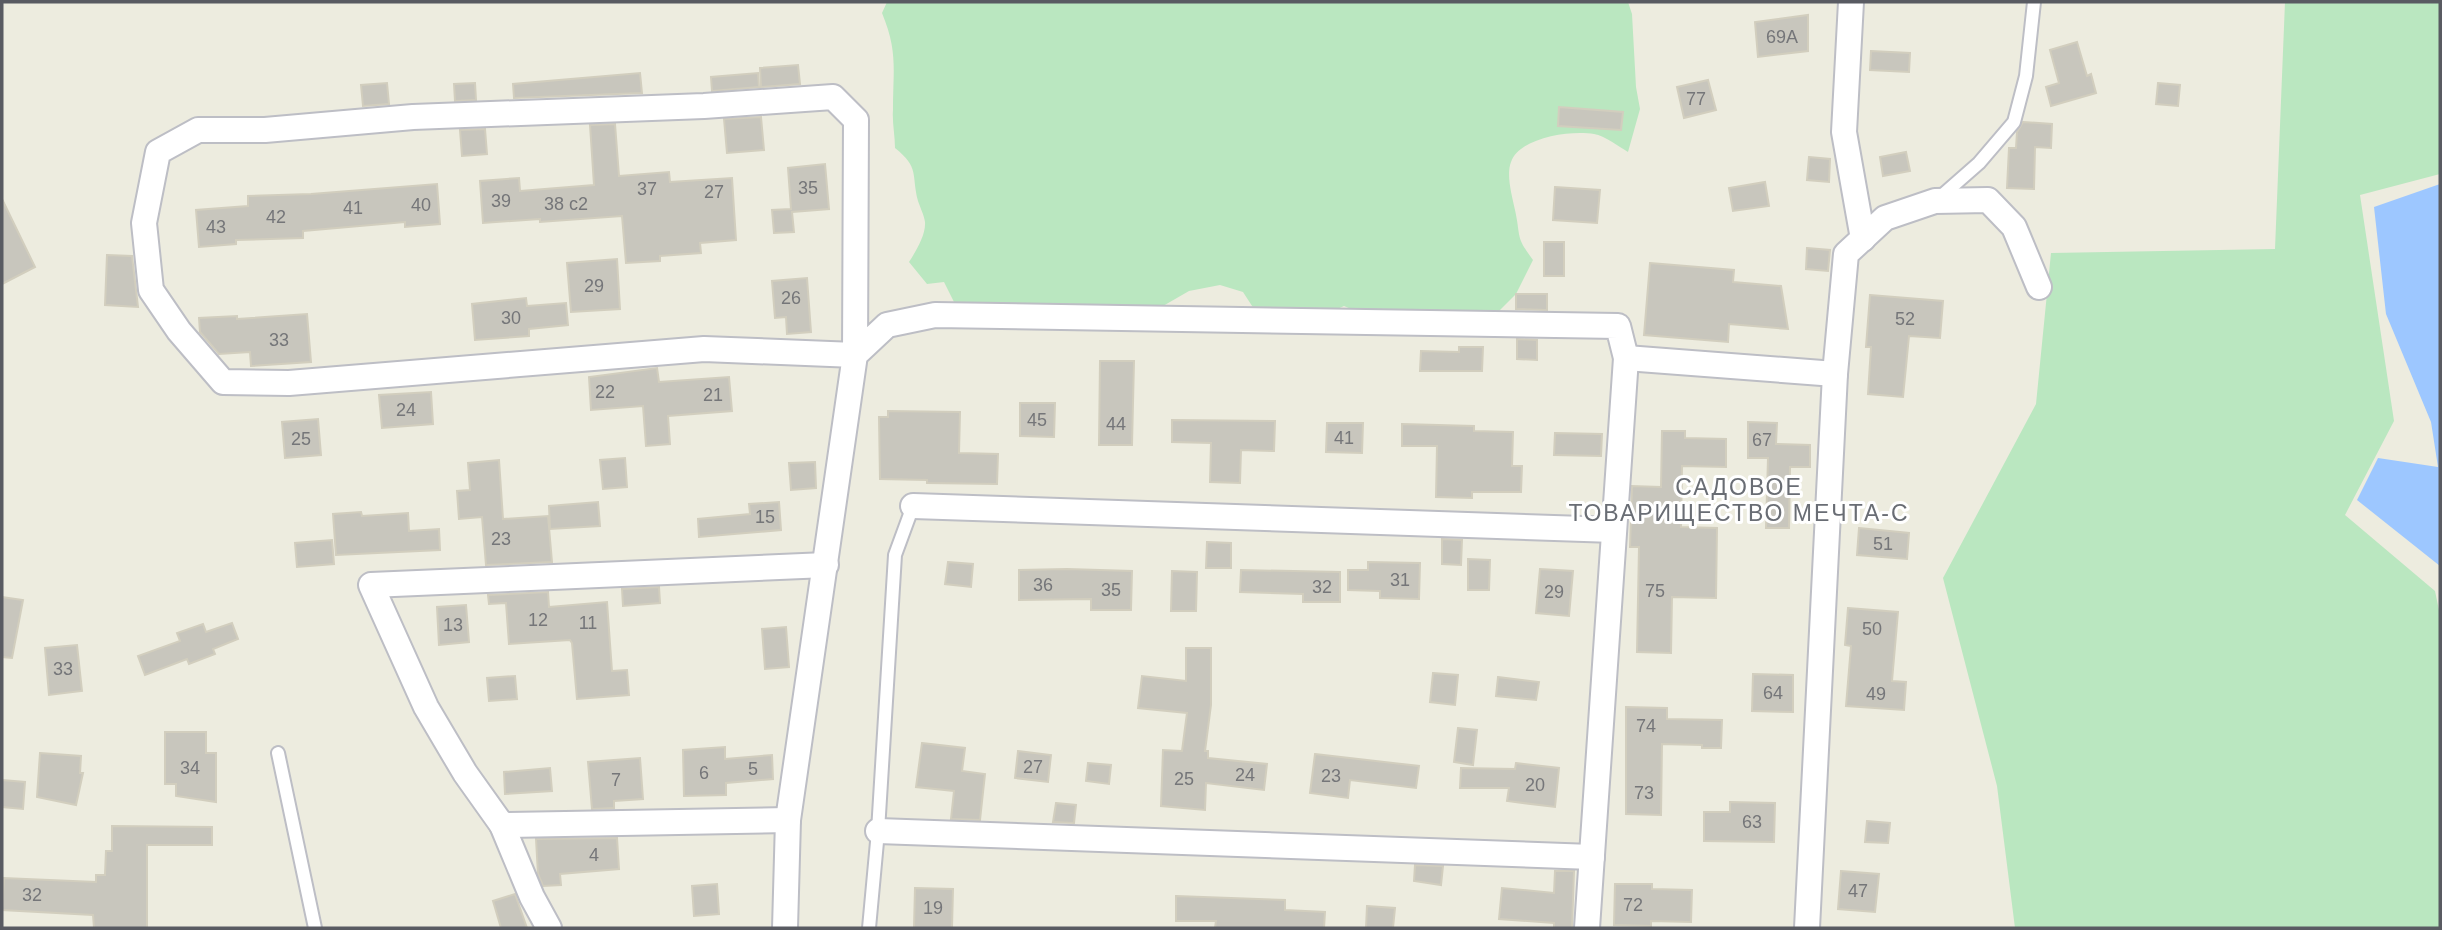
<svg xmlns="http://www.w3.org/2000/svg" width="2442" height="930" viewBox="0 0 2442 930" font-family="Helvetica,sans-serif">
<style>
.green{fill:#bae7c0}
.water{fill:#9dc7ff}
.building{fill:#c8c6bd;stroke:#d2cebe;stroke-width:2}
.lines{fill:none;stroke-linecap:round;stroke-linejoin:round}
.service-casing{stroke:#bdbec5;stroke-width:16}
.minor-casing{stroke:#bdbec5;stroke-width:28}
.service{stroke:#fff;stroke-width:12}
.minor{stroke:#fff;stroke-width:24}
.labels{text-anchor:middle;stroke-width:6;stroke-linejoin:round;paint-order:stroke}
.number-label{font-size:18px;fill:#757679}
.neighbourhood-label{font-size:23px;letter-spacing:2px;fill:#696d74;stroke:#fff}
</style>
<rect width="100%" height="100%" fill="#edecdf"/>
<g class="green">
<path d="M887,2H1628L1632,14L1636,87L1640,109L1628,152C1618,146 1605,136 1594,134C1571,130 1520,137 1511,162C1506,175 1512,196 1515,210C1521,237 1515,236 1533,260L1516,294L1499,311L1372,318L1344,306L1331,312L1254,309L1243,292L1220,285L1189,291L1163,306L1123,314H960L944,282L927,284L909,262C916,251 926,235 925,222C924,215 920,207 918,201C911,174 920,168 895,148C895,135 892,122 893,110C893,69 898,52 882,13Z"/>
<path d="M2285,2H2440V174L2360,195L2394,421L2345,515L2435,591L2440,615V928H2015L1997,786L1943,578L2036,404L2051,253L2275,249Z"/>
</g>
<path class="water" d="M2440,184V566L2357,500L2378,458L2438,467L2431,422L2386,314L2374,207Z"/>
<g class="building">
<path d="M1808,15V51L1758,57L1755,22Z"/>
<path d="M2077,42L2087,76L2091,74L2096,93L2051,106L2046,87L2059,83L2050,50Z"/>
<path d="M1871,51L1910,53L1909,72L1870,70Z"/>
<path d="M798,65L800,84L761,87L760,68Z"/>
<path d="M640,73L642,93L514,98L513,84Z"/>
<path d="M758,73L759,87L712,91L711,77Z"/>
<path d="M1708,80L1716,110L1684,118L1677,87Z"/>
<path d="M387,83L389,104L363,106L361,85Z"/>
<path d="M475,83L476,100L455,101L454,84Z"/>
<path d="M2158,83L2180,85L2178,106L2156,104Z"/>
<path d="M1559,107L1623,112L1621,130L1558,126Z"/>
<path d="M761,117L764,150L727,153L724,119Z"/>
<path d="M2023,122L2052,124L2051,148L2035,147L2034,189L2007,188L2009,148H2016L2017,132Z"/>
<path d="M615,124L619,176L669,172L670,182L732,178L736,240L700,243L701,253L660,256V261L626,263L622,216L540,222V219L483,223L480,181L519,178L520,191L594,185L590,125Z"/>
<path d="M485,129L487,154L462,156L460,130Z"/>
<path d="M1906,152L1910,171L1883,176L1880,157Z"/>
<path d="M1809,157L1830,159L1829,182L1807,180Z"/>
<path d="M825,164L829,209L792,212L794,232L774,233L772,210L791,209L788,168Z"/>
<path d="M1765,182L1769,206L1733,211L1729,188Z"/>
<path d="M437,184L440,224L405,227V222L303,231V238L236,240V244L199,247L196,210L248,206V196L311,194Z"/>
<path d="M1555,187L1600,190L1597,223L1553,220Z"/>
<path d="M2,199L35,267L2,284Z"/>
<rect x="1544" y="242" width="20" height="34"/>
<path d="M1807,248L1830,250L1828,271L1806,269Z"/>
<path d="M107,255L132,256L138,307L105,305Z"/>
<path d="M617,259L620,309L571,312L567,263Z"/>
<path d="M1650,263L1734,270L1733,282L1781,286L1788,329L1729,324L1728,342L1644,335Z"/>
<path d="M807,278L811,332L787,334L786,317L775,318L772,281Z"/>
<path d="M1516,294H1547V310L1516,309Z"/>
<path d="M1870,295L1943,301L1940,338L1909,336L1903,397L1868,394L1871,347H1866Z"/>
<path d="M526,298L527,306L566,303L568,325L529,329V336L475,340L472,304Z"/>
<path d="M307,314L311,362L251,366L250,352L219,354L200,332L199,318L237,316V319Z"/>
<path d="M1517,339L1537,340V360L1517,359Z"/>
<path d="M1459,347H1483L1482,371H1420L1421,351L1459,352Z"/>
<path d="M1100,361H1134L1132,445H1099Z"/>
<path d="M657,368L659,382L729,377L732,411L668,416L670,444L646,446L643,406L591,410L589,377Z"/>
<path d="M431,392L433,424L382,428L379,395Z"/>
<path d="M1020,403H1055L1054,437L1020,436Z"/>
<path d="M888,411L960,412L959,453L998,454L997,484L927,483V480L880,479L879,417H888Z"/>
<path d="M318,419L321,455L285,458L282,422Z"/>
<path d="M1172,420L1275,421L1274,451L1241,450L1240,483L1210,482L1211,443L1172,442Z"/>
<path d="M1748,422L1777,423L1776,444L1810,445V467H1790L1789,528H1766L1768,458H1748Z"/>
<path d="M1327,423H1363L1362,453L1326,452Z"/>
<path d="M1402,424L1474,426V431L1513,432L1512,466H1522L1521,492H1472V498L1436,497L1437,446H1402Z"/>
<path d="M1662,431H1685V438L1726,439V467L1682,466L1681,527L1717,528L1716,598L1672,597L1671,653L1637,652L1639,547H1630L1632,486L1661,487Z"/>
<path d="M1555,433L1602,434L1601,456L1554,455Z"/>
<path d="M625,458L627,487L603,489L600,460Z"/>
<path d="M499,460L503,519L548,516L552,562L486,565L482,517L459,519L457,491L470,490L468,463Z"/>
<path d="M815,462L816,488L791,490L789,463Z"/>
<path d="M598,502L600,526L550,529L549,506Z"/>
<path d="M779,502L781,530L699,537L698,519L750,514L749,504Z"/>
<path d="M361,512L362,516L408,513L409,531L439,529L440,550L336,555L333,514Z"/>
<path d="M1859,528L1909,533L1907,559L1857,555Z"/>
<path d="M1442,539L1462,540L1461,565L1442,564Z"/>
<path d="M332,540L334,564L297,567L295,543Z"/>
<path d="M1207,542L1231,543V568H1206Z"/>
<path d="M1468,559L1490,560L1489,590H1468Z"/>
<path d="M948,562L973,564L971,587L945,584Z"/>
<path d="M1368,562L1420,563L1419,599L1380,598V591L1348,590V570H1368Z"/>
<path d="M1067,569L1132,571L1131,610H1091V599L1019,600V570Z"/>
<path d="M1540,569L1573,571L1569,616L1536,613Z"/>
<path d="M1241,570L1340,572V602H1303V594L1240,592Z"/>
<path d="M1172,571L1197,572L1196,611H1171Z"/>
<path d="M659,587L660,603L623,606L622,589Z"/>
<path d="M548,592L549,607L607,602L612,671L627,670L629,695L577,699L572,643L570,640L509,644L506,603L489,604L488,595Z"/>
<path d="M2,597L23,600L12,658L2,657Z"/>
<path d="M466,605L469,642L439,645L437,607Z"/>
<path d="M1848,608L1898,612L1892,681L1906,682L1904,710L1846,706L1851,646L1845,645Z"/>
<path d="M232,623L238,639L213,649L215,654L189,664L187,659L145,675L138,656L180,641L177,633L203,624L206,632Z"/>
<path d="M786,627L789,667L765,669L762,629Z"/>
<path d="M77,645L82,691L49,695L45,648Z"/>
<path d="M1186,648H1211V705L1205,751H1208V758L1267,764L1264,790L1206,783L1205,810L1161,806L1163,750L1182,751L1187,713L1138,708L1142,676L1186,681Z"/>
<path d="M1433,673L1458,675L1455,705L1430,702Z"/>
<path d="M1753,674L1793,675V712L1752,711Z"/>
<path d="M515,676L517,699L489,701L487,678Z"/>
<path d="M1498,677L1539,682L1536,700L1496,696Z"/>
<path d="M1626,707L1667,708V719L1722,720L1721,748H1702V745L1662,744L1661,815L1626,814Z"/>
<path d="M1458,728L1477,730L1473,765L1454,762Z"/>
<path d="M165,732H206V753H216V802L176,796V784H165Z"/>
<path d="M922,743L965,748L962,771L985,774L980,820L951,819L954,791L916,787Z"/>
<path d="M725,747V759L772,755L773,779L726,783V795L684,796L683,750Z"/>
<path d="M1018,751L1051,755L1048,782L1015,778Z"/>
<path d="M40,753L81,756L80,773H83L76,805L37,797Z"/>
<path d="M1315,754L1419,766L1416,788L1350,780L1348,798L1310,793Z"/>
<path d="M640,758L643,799L614,801V808L592,809L588,762Z"/>
<path d="M1088,763L1111,765L1109,784L1086,781Z"/>
<path d="M1516,763L1559,768L1555,807L1507,801L1509,788H1460L1461,768L1515,769Z"/>
<path d="M550,768L552,791L505,794L504,772Z"/>
<path d="M2,780L25,782L23,809L2,807Z"/>
<path d="M1730,802L1775,803L1774,842L1704,841V812H1730Z"/>
<path d="M1056,803L1076,805L1074,823L1053,822Z"/>
<path d="M1867,821L1890,823L1888,843L1865,842Z"/>
<path d="M112,826L212,827V845H147V928H94L93,915L2,910L4,878L96,882V875H105L106,851H112Z"/>
<path d="M617,838L619,869L560,874L561,885L543,886L538,874L536,839Z"/>
<path d="M1415,865L1443,866L1441,885L1414,881Z"/>
<path d="M1555,871H1574L1572,928H1554V923L1499,919L1502,888L1554,893Z"/>
<path d="M1841,871L1879,874L1875,912L1838,909Z"/>
<path d="M717,884L719,914L694,916L692,886Z"/>
<path d="M1615,884H1652V889L1692,890L1691,922L1651,921V926L1614,925Z"/>
<path d="M915,888L953,889L952,928H914Z"/>
<path d="M515,894L527,928H501L493,901Z"/>
<path d="M1176,896L1285,900V910L1325,912L1324,928H1215L1216,921H1176Z"/>
<path d="M1367,906L1395,908L1393,928H1366Z"/>
</g>
<g class="lines">
<g class="service-casing">
<g id="service">
<path d="M1938,199L1979,163L2014,122L2026,76L2034,2"/>
<path d="M278,753L315,928"/>
<path d="M869,928L878,831L895,555L913,506"/>
</g>
</g>
<g class="minor-casing">
<g id="minor">
<path d="M1851,2L1844,132L1863,239"/>
<path d="M1626,358L1835,374"/>
<path d="M913,506L1614,530"/>
<path d="M502,825L788,820"/>
<path d="M878,831L1592,857"/>
<path d="M549,928L532,897L502,825L465,773L426,707L371,585L826,565"/>
<path d="M785,928L788,820L855,355L856,120L833,97L704,106L413,117L265,130H198L158,152L144,223L151,290L179,331L223,382L289,383L704,349L855,355L887,325L935,315L1618,326L1626,358L1587,928"/>
<path d="M1807,928L1835,374L1846,254L1885,218L1935,201L1988,200L2014,227L2039,287"/>
</g>
</g>
<use href="#service" class="service"/>
<use href="#minor" class="minor"/>
</g>
<g class="labels">
<g class="number-label">
<text x="1782" y="43">69А</text>
<text x="1696" y="105">77</text>
<text x="808" y="194">35</text>
<text x="647" y="195">37</text>
<text x="714" y="198">27</text>
<text x="501" y="207">39</text>
<text x="566" y="210">38 с2</text>
<text x="421" y="211">40</text>
<text x="353" y="214">41</text>
<text x="276" y="223">42</text>
<text x="216" y="233">43</text>
<text x="594" y="292">29</text>
<text x="791" y="304">26</text>
<text x="511" y="324">30</text>
<text x="1905" y="325">52</text>
<text x="279" y="346">33</text>
<text x="605" y="398">22</text>
<text x="713" y="401">21</text>
<text x="406" y="416">24</text>
<text x="1037" y="426">45</text>
<text x="1116" y="430">44</text>
<text x="1344" y="444">41</text>
<text x="301" y="445">25</text>
<text x="1762" y="446">67</text>
<text x="765" y="523">15</text>
<text x="501" y="545">23</text>
<text x="1883" y="550">51</text>
<text x="1400" y="586">31</text>
<text x="1043" y="591">36</text>
<text x="1322" y="593">32</text>
<text x="1111" y="596">35</text>
<text x="1655" y="597">75</text>
<text x="1554" y="598">29</text>
<text x="538" y="626">12</text>
<text x="588" y="629">11</text>
<text x="453" y="631">13</text>
<text x="1872" y="635">50</text>
<text x="63" y="675">33</text>
<text x="1773" y="699">64</text>
<text x="1876" y="700">49</text>
<text x="1646" y="732">74</text>
<text x="1033" y="773">27</text>
<text x="190" y="774">34</text>
<text x="753" y="775">5</text>
<text x="704" y="779">6</text>
<text x="1245" y="781">24</text>
<text x="1331" y="782">23</text>
<text x="1184" y="785">25</text>
<text x="616" y="786">7</text>
<text x="1535" y="791">20</text>
<text x="1644" y="799">73</text>
<text x="1752" y="828">63</text>
<text x="594" y="861">4</text>
<text x="1858" y="897">47</text>
<text x="32" y="901">32</text>
<text x="1633" y="911">72</text>
<text x="933" y="914">19</text>
</g>
<g class="neighbourhood-label">
<text x="1739" y="495">САДОВОЕ<tspan x="1739" dy="26">ТОВАРИЩЕСТВО МЕЧТА-С</tspan></text>
</g>
</g>
<rect width="2442" height="930" fill="none" stroke="#595b62" stroke-width="7"/>
</svg>
